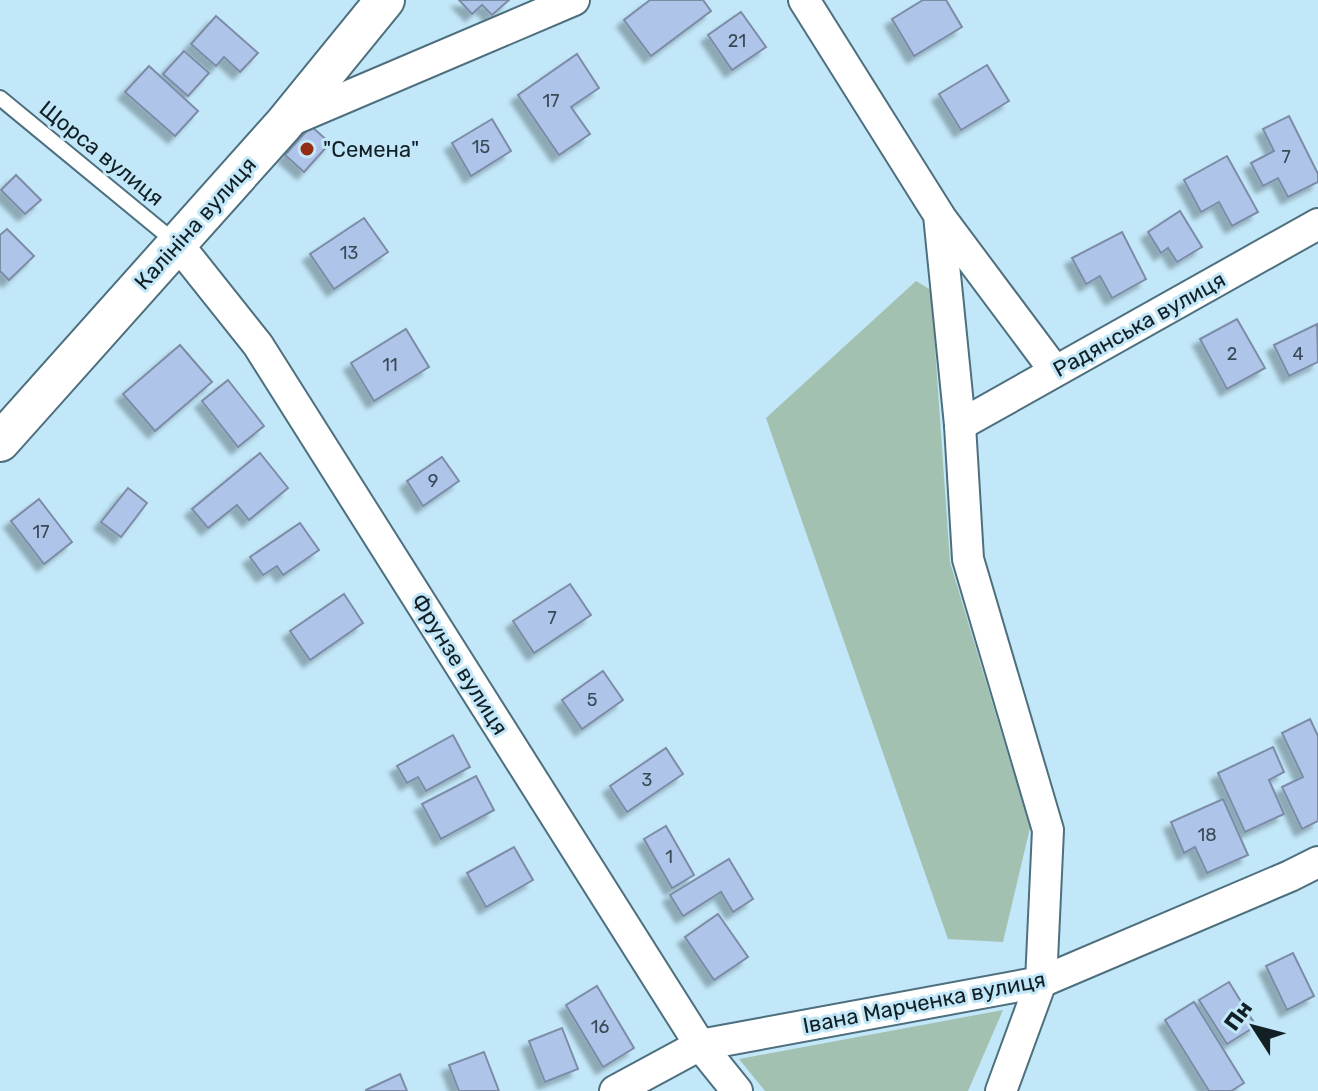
<svg xmlns="http://www.w3.org/2000/svg" width="1318" height="1091" viewBox="0 0 1318 1091" font-family="Rubik,sans-serif">
<style>
.green{fill:#a3c1b1}
.building{fill:#aec4e9;stroke:#7c8ca7;stroke-width:2;filter:url(#shadow)}
.lines{fill:none;stroke-linecap:round;stroke-linejoin:round}
.service-casing{stroke:#4d6f7e;stroke-width:18}
.minor-casing{stroke:#4d6f7e;stroke-width:34}
.tertiary-casing{stroke:#4d6f7e;stroke-width:42}
.service{stroke:#fff;stroke-width:14}
.minor{stroke:#fff;stroke-width:30}
.tertiary{stroke:#fff;stroke-width:38}
.poi-dot{fill:#952d16;stroke:#c2e7f8;stroke-width:3}
.labels{text-anchor:middle;stroke-width:6;stroke-linejoin:round;paint-order:stroke}
.number-label{font-size:18px;fill:#394957}
.poi-label{font-size:22px;fill:#122026;stroke:#c2e7f8;text-anchor:start}
.street-label{font-size:22px;fill:#122026;stroke:#c2e7f8}
</style>
<defs>
<filter id="shadow"><feDropShadow dx="-7" dy="7" stdDeviation="2" flood-color="#0004"/></filter>
</defs>
<rect width="100%" height="100%" fill="#c2e7f8"/>
<g class="green">
<path d="M916,281L931,290L950,562L1030,828L1003,942L948,939L766,418Z"/>
<path d="M1003,1010L968,1091H765L739,1059Z"/>
</g>
<g class="building">
<path d="M459,0H509L492,15L482,5L472,14Z"/>
<path d="M650,0H703L711,11L651,56L624,20Z"/>
<path d="M923,0H946L962,27L914,56L892,19Z"/>
<path d="M741,12L766,47L732,70L708,35Z"/>
<path d="M216,16L258,53L240,72L224,57L216,66L191,44Z"/>
<path d="M184,51L209,73L188,96L163,74Z"/>
<path d="M577,54L599,88L571,107L590,134L559,155L518,95Z"/>
<path d="M987,65L1009,101L961,130L939,94Z"/>
<path d="M149,66L198,111L175,136L125,92Z"/>
<path d="M1289,116L1318,174V182L1288,197L1278,178L1263,186L1251,163L1274,151L1263,129Z"/>
<path d="M492,119L511,151L471,176L452,143Z"/>
<path d="M311,126L330,143L304,172L285,155Z"/>
<path d="M1227,156L1258,212L1232,226L1219,202L1201,212L1184,180Z"/>
<path d="M16,175L41,200L25,214L1,190Z"/>
<path d="M1180,211L1202,247L1177,262L1168,248L1161,253L1148,232Z"/>
<path d="M364,218L388,252L334,289L310,254Z"/>
<path d="M7,229L34,256L9,280L0,271V235Z"/>
<path d="M1122,232L1146,279L1112,298L1100,276L1086,284L1072,258Z"/>
<path d="M1237,319L1265,368L1227,389L1200,339Z"/>
<path d="M1317,324L1318,362L1289,376L1274,345Z"/>
<path d="M406,329L429,367L374,401L351,363Z"/>
<path d="M180,345L212,382L155,431L123,394Z"/>
<path d="M228,380L264,426L238,447L202,401Z"/>
<path d="M260,453L288,488L249,520L237,505L208,528L192,509Z"/>
<path d="M442,457L459,481L423,506L407,481Z"/>
<path d="M128,488L147,503L121,537L101,522Z"/>
<path d="M39,499L72,542L44,564L11,521Z"/>
<path d="M300,523L319,550L283,575L277,566L263,575L250,557Z"/>
<path d="M570,584L591,615L534,653L513,621Z"/>
<path d="M344,594L363,623L310,660L290,631Z"/>
<path d="M603,671L623,700L582,729L562,700Z"/>
<path d="M1310,719L1318,736V821L1302,829L1282,787L1303,777L1282,733Z"/>
<path d="M453,735L470,767L426,791L418,777L407,783L397,766Z"/>
<path d="M1273,747L1284,772L1269,780L1284,814L1245,832L1218,773Z"/>
<path d="M666,748L683,774L627,812L610,786Z"/>
<path d="M476,776L494,810L441,839L422,804Z"/>
<path d="M1223,799L1248,855L1207,873L1195,847L1184,853L1171,822Z"/>
<path d="M666,826L694,875L672,888L644,839Z"/>
<path d="M514,847L533,880L486,907L467,873Z"/>
<path d="M729,859L753,899L733,912L721,892L683,916L670,895Z"/>
<path d="M718,914L748,957L714,980L685,937Z"/>
<path d="M1293,953L1314,996L1287,1010L1266,966Z"/>
<path d="M1229,982L1256,1026L1227,1044L1199,1000Z"/>
<path d="M597,986L634,1048L603,1067L566,1005Z"/>
<path d="M1194,1002L1244,1083L1231,1091H1209L1165,1020Z"/>
<path d="M562,1028L578,1069L545,1082L529,1041Z"/>
<path d="M484,1052L499,1091H459L449,1065Z"/>
<path d="M400,1074L407,1091H366V1090Z"/>
</g>
<g class="lines">
<g class="service-casing">
<path id="service" d="M0,98L175,242"/>
</g>
<g class="minor-casing">
<g id="minor">
<path d="M804,0L939,215L960,425L968,559L1048,830L1041,982L1001,1091"/>
<path d="M285,123L574,0"/>
<path d="M940,217L1055,371"/>
<path d="M176,242L258,345L700,1045L737,1091"/>
<path d="M960,425L1318,224"/>
<path d="M615,1091L700,1045L1041,982L1290,876L1318,862"/>
</g>
</g>
<g class="tertiary-casing">
<path id="tertiary" d="M0,442L284,124L385,0"/>
</g>
<use href="#service" class="service"/>
<use href="#minor" class="minor"/>
<use href="#tertiary" class="tertiary"/>
</g>
<circle class="poi-dot" cx="307" cy="149" r="8"/>
<g class="labels">
<g class="number-label">
<text x="737" y="47">21</text>
<text x="551" y="107">17</text>
<text x="481" y="153">15</text>
<text x="1286" y="163">7</text>
<text x="349" y="259">13</text>
<text x="1232" y="360">2</text>
<text x="1298" y="360">4</text>
<text x="390" y="371">11</text>
<text x="433" y="487">9</text>
<text x="41" y="538">17</text>
<text x="552" y="624">7</text>
<text x="592" y="706">5</text>
<text x="647" y="786">3</text>
<text x="1207" y="841">18</text>
<text x="669" y="863">1</text>
<text x="600" y="1033">16</text>
</g>
<g class="poi-label">
<text x="323" y="157">"Семена"</text>
</g>
<g class="street-label">
<text transform="translate(102 153) rotate(39)" y="8">Щорса вулиця</text>
<text transform="translate(195 223) rotate(-48)" y="8">Калініна вулиця</text>
<text transform="translate(1139 324) rotate(-29)" y="8">Радянська вулиця</text>
<text transform="translate(460 664) rotate(58)" y="8">Фрунзе вулиця</text>
<text transform="translate(924 1002) rotate(-11)" y="8">Івана Марченка вулиця</text>
</g>
</g>
<g transform="translate(1254 1027) rotate(306)" stroke="#c2e7f8" stroke-width="6" paint-order="stroke">
<path d="M0-6L14 30L0 20L-14 30Z" fill="#122026"/>
<text y="-12" font-size="22" font-weight="bold" text-anchor="middle" fill="#122026">Пн</text>
</g>
</svg>
